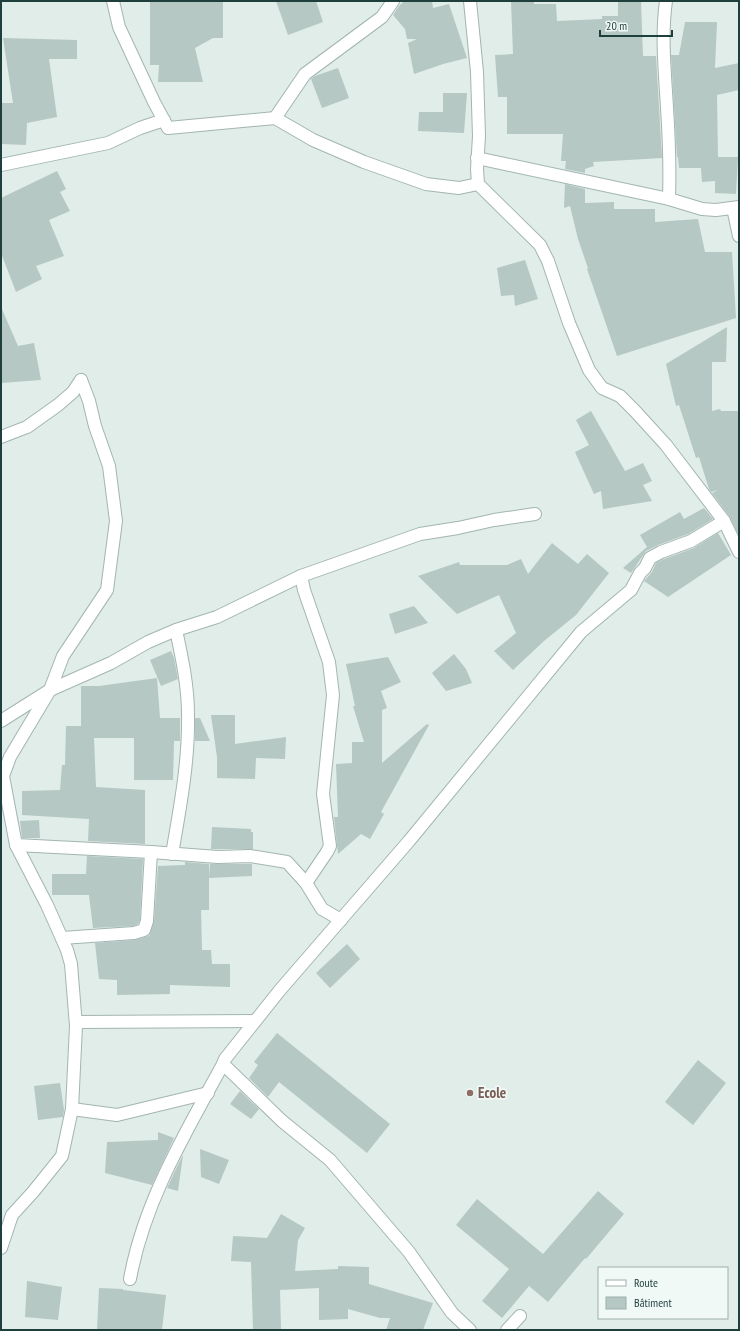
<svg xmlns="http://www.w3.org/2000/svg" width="740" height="1331" viewBox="0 0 740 1331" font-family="'PT Sans Narrow',sans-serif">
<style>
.building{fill:#b5c8c3}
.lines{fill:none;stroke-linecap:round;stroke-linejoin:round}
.minor-casing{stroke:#a2b5b2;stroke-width:14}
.minor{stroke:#fff;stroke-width:12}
.education-dot{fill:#8d6e63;stroke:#f1f9f6;stroke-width:1.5}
.labels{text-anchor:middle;stroke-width:3.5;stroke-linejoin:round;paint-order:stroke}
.education-label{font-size:15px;font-weight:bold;fill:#785e54;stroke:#f1f9f6;text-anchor:start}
</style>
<rect width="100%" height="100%" fill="#e0ede9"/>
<g class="building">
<path d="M150,1H223V38H213L195,48L203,82H158L159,65H150Z"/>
<path d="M276,1H316L323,22L288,35Z"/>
<path d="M404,1H432L433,8L449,4L467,58L443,64L414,74L408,43L417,39H407L405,29L393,15L399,6Z"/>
<path d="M511,1H534V4H556L557,21L602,19V16H618V1H641L643,56H656L662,158L593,162L594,166L585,169V173L565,169L566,161H561L563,134H507V97H498L495,55L513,54Z"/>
<path d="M685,22H717L715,68L739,63V90L717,95L718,157H738L736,194L715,193V181L702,182L701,168H679L678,157H677L671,55H679Z"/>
<path d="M3,38L77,40V59H49L57,117L27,123L26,145L1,144V103H13Z"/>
<path d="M338,68L349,98L322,108L311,79L315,76Z"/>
<path d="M443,93H467L464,133L418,131L419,112H443Z"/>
<path d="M57,171L66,189L60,192L70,211L49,220L64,256L36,266L42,279L16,292L1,253V198Z"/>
<path d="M565,184L585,189V203L614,202V209H655V222L698,219L705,252H732L736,318L617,356L587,269L588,268L578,239L570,206L564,208Z"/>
<path d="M525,260L538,299L515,306L514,295L501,296L497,268Z"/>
<path d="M1,307L18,346L34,343L41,380L1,383Z"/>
<path d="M727,327L726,362H712V411L720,409L721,411H739V532H737L730,517L712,493L718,490L711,492L709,489L699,457L696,458L679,405L676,406L666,364Z"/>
<path d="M591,411L625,471L643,463L652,481L643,485L652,501L603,509L601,491L594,494L575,452L589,445L576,420Z"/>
<path d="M704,508L713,519L688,534L658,545L646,551L631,573L623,568L647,547L640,535L680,512L684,519Z"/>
<path d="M718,533L731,555L668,597L644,581L652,572L656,563L664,559L694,548Z"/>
<path d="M552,543L578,564L587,554L609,573L576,615L544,641L513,670L494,651L516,633L499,595L457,614L418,576L459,562L460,565H507L521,559L528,574Z"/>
<path d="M414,606L428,623L395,634L389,614Z"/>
<path d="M171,651L174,658L178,679L161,686L150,660Z"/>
<path d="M454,654L466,669L472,683L446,691L432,673Z"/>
<path d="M388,657L401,682L381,691L387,708L382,710V763L427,724L429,725L381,812L384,814L370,839L361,834L338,854L334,817H338L336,764L352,763V742H364L353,706H355L346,664Z"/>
<path d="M157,678L160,718H180V741H174L173,780H134V738H94L96,787L145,790V844L88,841L89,819L22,815V791L60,790L62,765H65L66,726H81V686H99Z"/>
<path d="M211,715H235V744L286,737L285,759L256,758L255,779L217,778V757Z"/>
<path d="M195,718H200L210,741H195Z"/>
<path d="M39,820L40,838H22L20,821Z"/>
<path d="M212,827L251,829V832H253V849H211Z"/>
<path d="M87,856L143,859L140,920L138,924L133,926L93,928L89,895H52V874H86Z"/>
<path d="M185,862L209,864V910H201L202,950H211L212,964H230V987L170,985V994L117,995V980L99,979L95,943L135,940L149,936L154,921L158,866L185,865Z"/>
<path d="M210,864H252V876L209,878Z"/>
<path d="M347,944L360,959L330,988L316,973Z"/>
<path d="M277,1033L390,1124L367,1153L279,1082L268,1097L249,1078L258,1065L254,1062Z"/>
<path d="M698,1060L726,1083L693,1125L665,1102Z"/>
<path d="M60,1083L64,1110L63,1117L38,1120L34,1086Z"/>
<path d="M240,1091L259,1109L251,1119L230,1104Z"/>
<path d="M158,1132L174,1138L152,1185L105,1173L107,1142L158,1140Z"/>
<path d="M200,1149L229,1160L219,1184L201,1177Z"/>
<path d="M183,1155L178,1191L167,1188L175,1171Z"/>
<path d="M598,1191L624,1214L586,1259L585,1258L548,1302L529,1286L502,1318L482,1301L509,1269L456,1225L477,1199L543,1254Z"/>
<path d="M281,1214L305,1228L298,1240L295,1271L338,1269V1266L369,1267V1284L433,1303L423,1330H386L390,1318H380L348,1309V1319L319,1320V1288L280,1290L281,1330H253L251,1262L231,1261L233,1236L267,1238Z"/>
<path d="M27,1281L62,1287L58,1320L25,1317Z"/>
<path d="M99,1288L123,1289V1290L166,1295L162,1330H97Z"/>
</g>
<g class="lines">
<g class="minor-casing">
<g id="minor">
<path d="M113,1L119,27L154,102L168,128L275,118L313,140L364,162L426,184L459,188L478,184"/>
<path d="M470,1L477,72L479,136L477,169L478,184L540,245L548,261L569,323L589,370L602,388L620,396L635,411L666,445L724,521L739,552"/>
<path d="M666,1C661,36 665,72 667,108C669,138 670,168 669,199"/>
<path d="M275,118L305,74L382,17L393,1"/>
<path d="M477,158L669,199L702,209L716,210L739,207"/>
<path d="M1,165L108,143L140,128L164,120"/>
<path d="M733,208L739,236"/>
<path d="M1,437L27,427L58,405L73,392L81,380"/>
<path d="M301,576L304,590L329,662L333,695L323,794L330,846L327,852L306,883"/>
<path d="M1,721L50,690L111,663L148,642L176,630L217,617L301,576L420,534L458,528L494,520L535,514"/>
<path d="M16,845L151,852L218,857L250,856L287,862L306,883L322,909L341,920"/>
<path d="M172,854C180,808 189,761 188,714C188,686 182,658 176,630"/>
<path d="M62,938L134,933L144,930L147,921L151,852"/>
<path d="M76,1022L255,1021"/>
<path d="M72,1109L117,1115L208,1093"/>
<path d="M1,1248L12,1215L33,1192L62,1156L72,1109L76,1026L71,964L67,950L47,905L16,845L3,776L10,757L50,690L63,656L107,590L116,521L109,466L95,426L89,401L81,380"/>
<path d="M130,1279C144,1201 186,1132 223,1064"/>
<path d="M470,1330L452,1313L409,1252L330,1160L282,1121L223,1064L225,1059L280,990L409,841L581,632L631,590L640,573L645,568L650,558L661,552L691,541L724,521"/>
<path d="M507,1330L520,1316"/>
</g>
</g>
<use href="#minor" class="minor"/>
</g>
<circle class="education-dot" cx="470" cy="1093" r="4"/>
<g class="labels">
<g class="education-label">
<text x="478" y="1098">Ecole</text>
</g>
</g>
<rect width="740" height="1331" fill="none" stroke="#1e3f3c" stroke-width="4"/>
<rect x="598" y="1267" width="130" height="52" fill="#f1f9f6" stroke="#9dafac"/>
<rect x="606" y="1280" width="20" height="6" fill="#ffffff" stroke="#9dafac"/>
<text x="634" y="1287" font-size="12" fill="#1e3f3c">Route</text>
<rect x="606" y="1297" width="20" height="12" fill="#b5c8c3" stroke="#9dafac"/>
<text x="634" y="1307" font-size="12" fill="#1e3f3c">Bâtiment</text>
<path d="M600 30v6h72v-6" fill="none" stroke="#1e3f3c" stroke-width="2"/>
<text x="606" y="30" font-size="12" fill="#1e3f3c" stroke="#f1f9f6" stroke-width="3" paint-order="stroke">20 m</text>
</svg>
